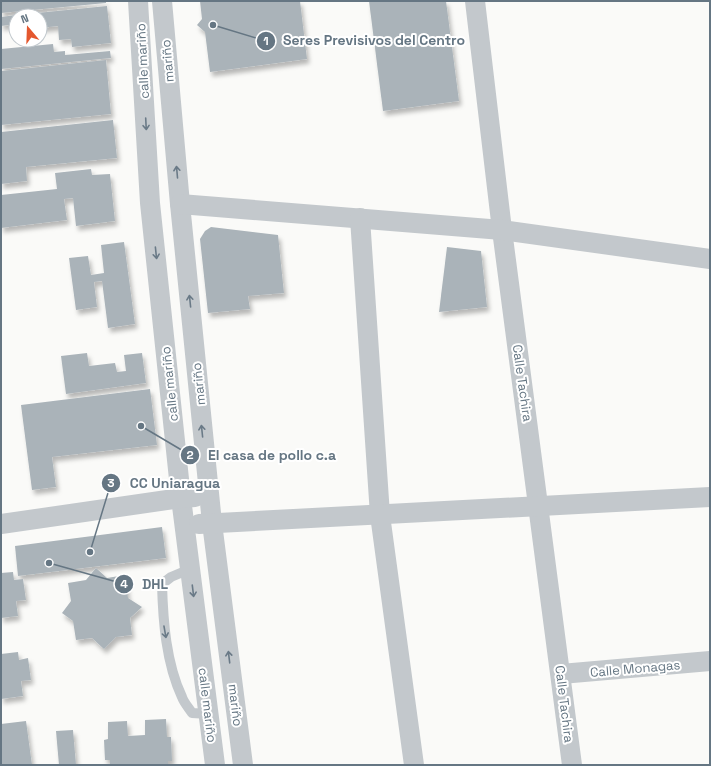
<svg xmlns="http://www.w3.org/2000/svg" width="711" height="766" viewBox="0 0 711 766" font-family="'Space Grotesk',sans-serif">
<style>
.building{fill:#aab3b9;filter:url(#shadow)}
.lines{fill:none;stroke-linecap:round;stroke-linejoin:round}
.service{stroke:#c3c8cc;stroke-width:10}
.minor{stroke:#c3c8cc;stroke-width:20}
.oneway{stroke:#6a7a87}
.labels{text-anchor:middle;stroke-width:4;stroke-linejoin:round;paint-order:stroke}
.street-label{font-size:13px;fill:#657683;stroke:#fff}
.leader{fill:none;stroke:#657683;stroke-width:1.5}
.callout-dot{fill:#657683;stroke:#fff;stroke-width:1.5}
.mark-label{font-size:12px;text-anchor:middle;font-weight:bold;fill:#fff}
.callout-label{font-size:14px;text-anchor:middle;font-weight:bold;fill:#657683;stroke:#fff;stroke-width:4;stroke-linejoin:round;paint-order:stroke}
</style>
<defs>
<filter id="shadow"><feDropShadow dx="2.5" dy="4.5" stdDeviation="2" flood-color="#0004"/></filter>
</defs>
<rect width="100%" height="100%" fill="#fafaf8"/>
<g class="building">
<path d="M1,1H106V3L1,13Z"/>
<path d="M200,1H300L307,59L210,72L205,32L197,25L202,19Z"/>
<path d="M369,1H446L459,101L383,111Z"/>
<path d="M107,6L111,43L72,47L71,39L59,40L58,26L40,28V16H17V15Z"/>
<path d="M16,15V24L1,26V17Z"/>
<path d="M53,44L54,52L65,51V55L110,51L111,58L1,69V49Z"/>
<path d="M106,60L111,114L1,125V71Z"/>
<path d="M113,120L117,158L26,167L27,181L1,184V132Z"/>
<path d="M91,169L92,175L110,174L115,221L76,226L73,198L64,199L67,220L1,228V195L57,189L55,173Z"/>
<path d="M211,227L278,235L284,293L248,296L250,309L208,313L200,239L205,231Z"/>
<path d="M124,242L135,324L108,328L102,281L94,282L97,307L76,310L69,258L88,256L91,275L104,273L101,245Z"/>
<path d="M447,247L481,251L487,307L439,312Z"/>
<path d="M87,353L89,366L115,363L117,372L126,371L124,355L142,353L146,383L66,394L61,356Z"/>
<path d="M150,389L157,445L52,457L56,487L32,490L21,405Z"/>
<path d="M162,527L166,558L18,576L15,546Z"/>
<path d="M96,568L107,578L125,575L128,598L142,607L130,618L132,635L116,637L104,649L92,638L76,640L73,621L62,613L71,601L68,583L86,580Z"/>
<path d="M13,572L14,580L23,579L26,600L16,601L18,616L1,618V573Z"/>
<path d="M18,652L19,660L28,658L31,680L21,681L23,696L1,699V654Z"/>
<path d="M166,719L167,737H171L172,761H168V765H110V760H105L104,740L108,739V722L127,721L128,736L145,735V720Z"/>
<path d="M26,721L32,765H1V724Z"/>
<path d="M73,730L76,765H59L56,731Z"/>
</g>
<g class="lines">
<path class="service" d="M190,569L171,577L162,584C163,621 166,663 182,697C184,703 189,708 192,713L209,714"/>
<g class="minor">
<path d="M138,1L150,203L181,498L215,765"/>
<path d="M162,1L180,204L212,523L243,765"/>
<path d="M475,1L502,230L572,765"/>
<path d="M180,204L502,230L710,259"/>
<path d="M360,218L380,515L414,765"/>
<path d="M1,524L181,498L195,497"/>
<path d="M199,524L710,497"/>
<path d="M561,674L710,661"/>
</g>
</g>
<defs><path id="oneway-shaft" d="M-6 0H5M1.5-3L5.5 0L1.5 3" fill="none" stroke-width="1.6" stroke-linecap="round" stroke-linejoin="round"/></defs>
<g class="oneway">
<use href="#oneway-shaft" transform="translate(146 124) rotate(87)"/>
<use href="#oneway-shaft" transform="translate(177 172) rotate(-95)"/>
<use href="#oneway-shaft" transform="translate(156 253) rotate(84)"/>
<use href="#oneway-shaft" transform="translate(190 301) rotate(-96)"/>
<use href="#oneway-shaft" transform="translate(202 431) rotate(-96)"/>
<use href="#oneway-shaft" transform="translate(193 591) rotate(83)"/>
<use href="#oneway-shaft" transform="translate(165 632) rotate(80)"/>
<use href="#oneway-shaft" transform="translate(229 657) rotate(-97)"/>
</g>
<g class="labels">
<g class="street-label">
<text transform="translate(142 61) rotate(-93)" y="5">calle mariño</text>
<text transform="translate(167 61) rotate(-95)" y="5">mariño</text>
<text transform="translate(523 383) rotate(82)" y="5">Calle Tachira</text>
<text transform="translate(169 384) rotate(-96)" y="5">calle mariño</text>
<text transform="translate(198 384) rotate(-96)" y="5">mariño</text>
<text transform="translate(635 668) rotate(-5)" y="5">Calle Monagas</text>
<text transform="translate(565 704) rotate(83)" y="5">Calle Tachira</text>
<text transform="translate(208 705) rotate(83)" y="5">calle mariño</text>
<text transform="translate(236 705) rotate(83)" y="5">mariño</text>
</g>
</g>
<path class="leader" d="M213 25L266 41M141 426L190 455M90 552L111 483M49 563L124 584"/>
<g class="callout-dot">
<circle cx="213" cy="25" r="4"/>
<circle cx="141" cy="426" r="4"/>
<circle cx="90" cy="552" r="4"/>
<circle cx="49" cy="563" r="4"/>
<circle cx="266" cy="41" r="10"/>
<circle cx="190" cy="455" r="10"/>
<circle cx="111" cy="483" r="10"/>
<circle cx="124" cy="584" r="10"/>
</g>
<g class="mark-label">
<text x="266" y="45">1</text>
<text x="190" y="459">2</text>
<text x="111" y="487">3</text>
<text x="124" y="588">4</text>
</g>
<g class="callout-label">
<text x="374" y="45">Seres Previsivos del Centro</text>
<text x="272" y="460">El casa de pollo c.a</text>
<text x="175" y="488">CC Uniaragua</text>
<text x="155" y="589">DHL</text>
</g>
<rect width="711" height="766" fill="none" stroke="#657683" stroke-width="4"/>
<g transform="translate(28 28) rotate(341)"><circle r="19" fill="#ffffff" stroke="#c1c8cd"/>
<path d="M0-3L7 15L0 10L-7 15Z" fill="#e4572e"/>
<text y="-6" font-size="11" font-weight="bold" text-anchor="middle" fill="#657683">N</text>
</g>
</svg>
